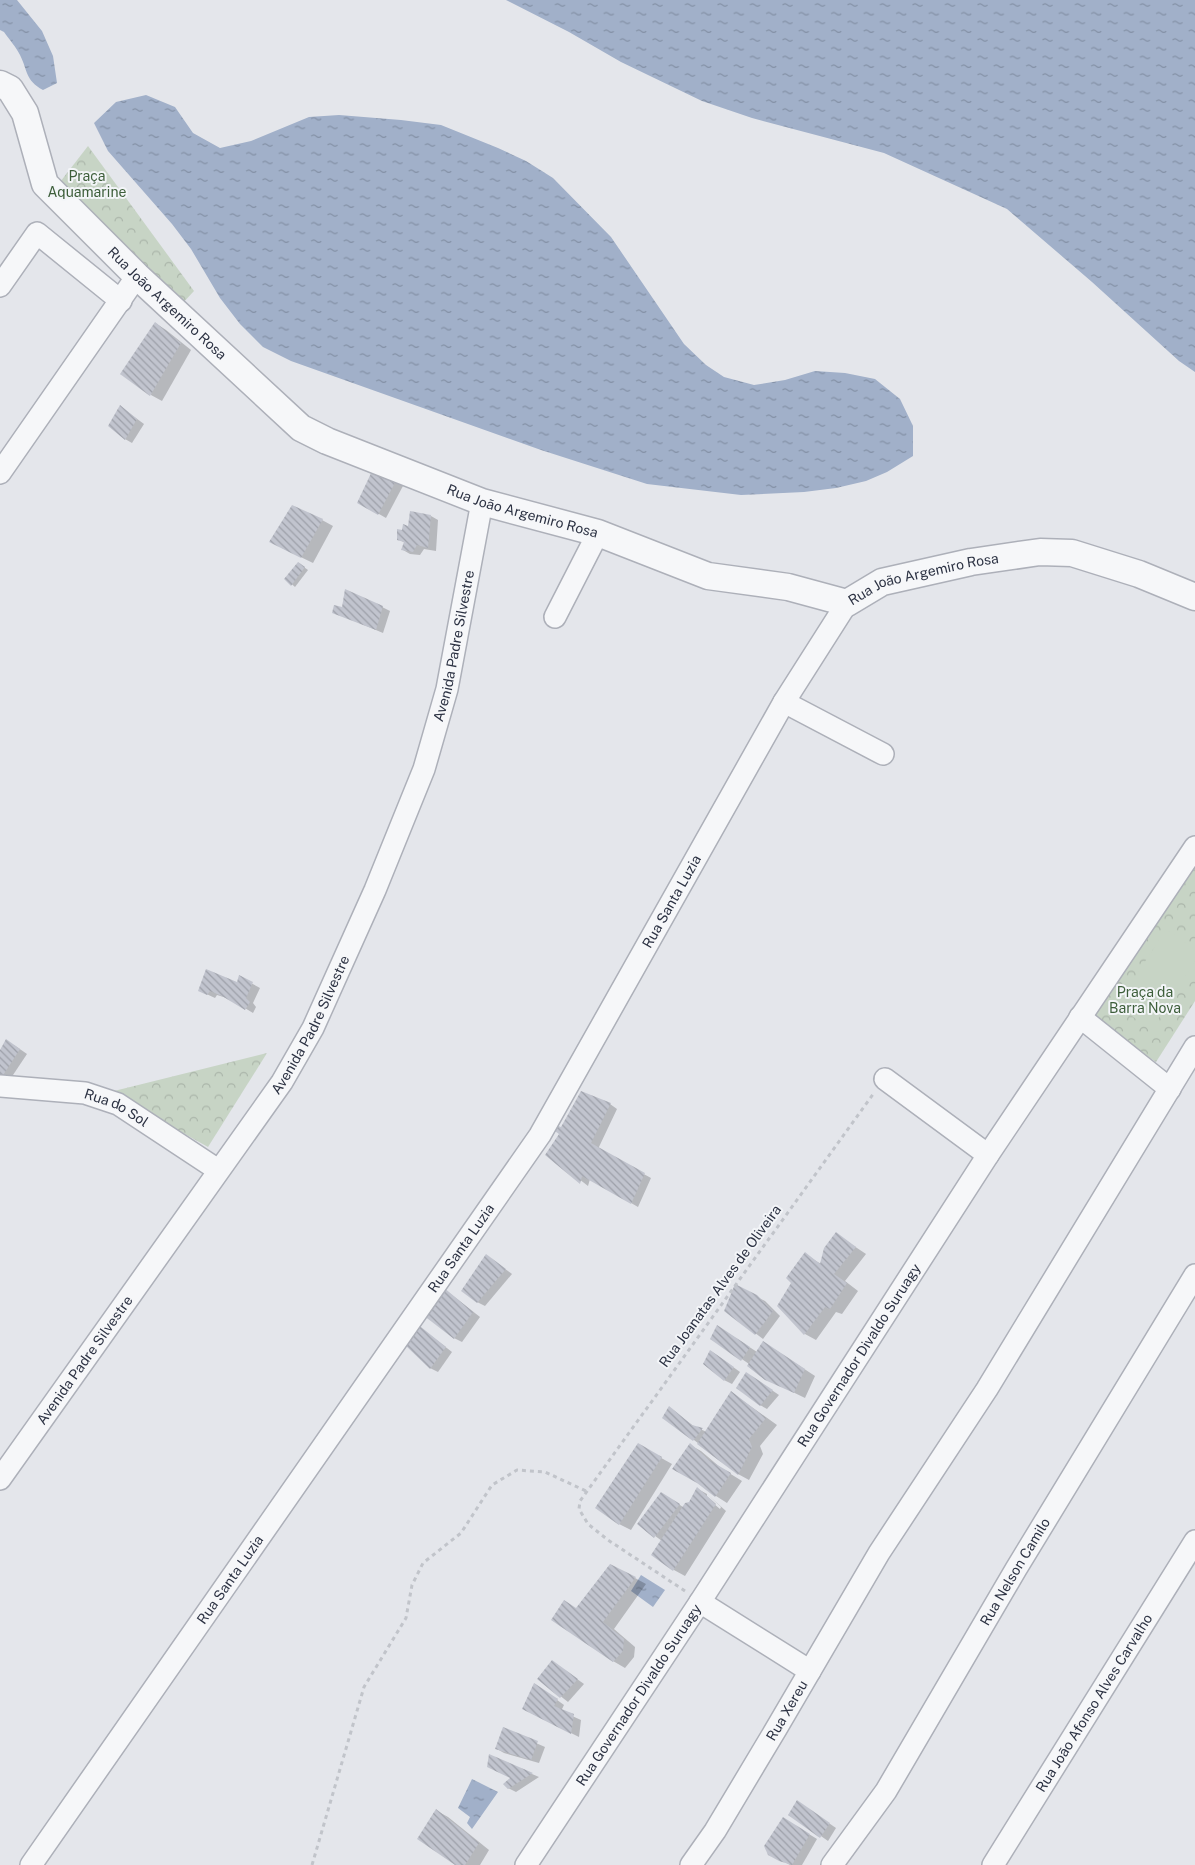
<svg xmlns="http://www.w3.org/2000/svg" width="1195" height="1865" viewBox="0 0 1195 1865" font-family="'Public Sans',sans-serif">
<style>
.park{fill:url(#park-crowns)}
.pitch{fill:#c7d4c5}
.water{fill:url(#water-ripples)}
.shadow{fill:#0003}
.building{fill:url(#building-back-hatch)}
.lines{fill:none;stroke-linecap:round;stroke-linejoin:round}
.minor-casing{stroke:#adb0b9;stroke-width:24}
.tertiary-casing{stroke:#adb0b9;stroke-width:29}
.path{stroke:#c1c4ca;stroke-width:3;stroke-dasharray:4 4;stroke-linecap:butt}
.minor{stroke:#f6f7f9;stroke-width:21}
.tertiary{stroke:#f6f7f9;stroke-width:26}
.labels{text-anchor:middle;stroke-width:4;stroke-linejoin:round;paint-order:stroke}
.park-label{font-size:14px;fill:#3d5e3a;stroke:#f3f5f8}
.street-label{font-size:14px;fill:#2c3243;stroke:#f3f5f8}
</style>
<defs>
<pattern id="park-crowns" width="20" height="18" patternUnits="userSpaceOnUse" patternTransform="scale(1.25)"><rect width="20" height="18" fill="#c7d4c5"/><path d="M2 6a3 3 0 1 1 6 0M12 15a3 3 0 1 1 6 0" fill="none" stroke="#abb6aa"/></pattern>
<pattern id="water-ripples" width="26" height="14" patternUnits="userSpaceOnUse" patternTransform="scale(1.25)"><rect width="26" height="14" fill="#a1b0c9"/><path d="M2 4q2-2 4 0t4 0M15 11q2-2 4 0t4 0" fill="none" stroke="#8390a5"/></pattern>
<pattern id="building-back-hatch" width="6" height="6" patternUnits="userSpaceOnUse" patternTransform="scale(1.25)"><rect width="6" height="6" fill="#c1c4ce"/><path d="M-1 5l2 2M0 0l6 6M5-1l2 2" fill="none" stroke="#9da0a9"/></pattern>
</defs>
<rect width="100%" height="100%" fill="#e4e6eb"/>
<g class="park">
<path d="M88,146L194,291L181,305L57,186Z"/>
<path d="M1195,848V1001L1156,1062L1085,1013Z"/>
<path d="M267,1053L208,1147L110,1092Z"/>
</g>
<path class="pitch" d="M1166,929L1195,950V961L1151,1030L1117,1005Z"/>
<g class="water">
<path d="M0,0H17L42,31L53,56L57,83L43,90C25,80 28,71 20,55C16,47 9,39 4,32L0,30Z"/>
<path d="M506,0H1195V372L1179,361L1092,282L1007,209L884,153L752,118L702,101L621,62L569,32Z"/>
<path d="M146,95L175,107L193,133L220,148L251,141L309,117L339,115L401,120L441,125L498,148L526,161L553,178L611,237L684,344L706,365L724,377L754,385L785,380L815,371L845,373L875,379L900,399L913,426V456L887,472L866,481L836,488L804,492L741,495L647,484L541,450L291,361L263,347L240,324L220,298L191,249L172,224L108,151L94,123L116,102Z"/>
<path d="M641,1575L665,1590L653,1607L631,1591Z"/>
<path d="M472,1779L498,1792L472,1829L467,1823L470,1817L458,1808Z"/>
</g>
<g class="shadow">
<path d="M155,323L166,330L191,350L162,401L151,395Z"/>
<path d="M121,407L144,424L132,443L125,439Z"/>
<path d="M374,470L404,484L386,518L358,502Z"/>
<path d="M431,516L438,520L436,551L424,549L420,555L410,554L403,550L405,543L398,539L403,531Z"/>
<path d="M322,520L333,526L313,563L282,548Z"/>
<path d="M301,565L308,570L295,587L286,579Z"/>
<path d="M382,607L390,611L383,633L333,612L343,608Z"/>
<path d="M240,977L260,988L253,1003L256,1007L253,1013L230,999L217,995L215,998L200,991L238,983Z"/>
<path d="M14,1045L27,1054L7,1084L0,1079V1052Z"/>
<path d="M610,1104L617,1109L598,1149L651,1178L638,1207L590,1179L588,1186L547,1154L560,1134L562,1129Z"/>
<path d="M836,1234L866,1254L845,1281L858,1291L842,1314L836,1312L816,1340L805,1334L778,1306L792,1283L805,1254L821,1264Z"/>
<path d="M493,1260L512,1274L485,1306L477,1302Z"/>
<path d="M443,1288L480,1317L462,1342L454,1338Z"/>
<path d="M757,1297L765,1301L780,1316L763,1339L725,1310Z"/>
<path d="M417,1325L452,1352L438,1372L430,1368Z"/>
<path d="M725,1331L757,1352L774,1349L815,1376L805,1398L766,1379L749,1364L712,1338Z"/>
<path d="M711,1351L740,1372L732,1384L724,1380Z"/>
<path d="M754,1378L779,1395L767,1409L760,1405Z"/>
<path d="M732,1393L777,1425L760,1446L763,1454L749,1480L738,1474L694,1440L669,1408L695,1427L707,1432Z"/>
<path d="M638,1445L672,1464L631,1530L619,1524Z"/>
<path d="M690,1445L701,1451L721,1468L742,1481L727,1503L716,1496Z"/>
<path d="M698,1489L707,1494V1498L720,1509L721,1507L707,1494L726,1511L685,1576L674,1570L662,1541L639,1524L668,1497L683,1507L690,1503Z"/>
<path d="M635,1578L646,1584L614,1629L635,1647L634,1657L625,1668L613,1661L577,1609Z"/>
<path d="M559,1666L584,1684L568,1702L539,1679Z"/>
<path d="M542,1689L564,1705L561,1711L581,1720L579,1737L531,1713Z"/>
<path d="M504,1729L545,1747L539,1763L504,1753L497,1749Z"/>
<path d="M490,1756L539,1777L516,1792L508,1788L512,1779Z"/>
<path d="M804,1806L836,1828L828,1841L790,1814Z"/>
<path d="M437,1811L448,1817L489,1850L480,1865H458Z"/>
<path d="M791,1823L817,1839L802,1865H790L777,1858Z"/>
</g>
<g class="building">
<path d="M155,322L181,343L150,396L120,374Z"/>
<path d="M120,405L137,419L125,440L108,426Z"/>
<path d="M373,469L397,479L378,515L357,503Z"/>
<path d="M292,505L323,519L301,558L269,542Z"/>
<path d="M410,511L431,515L428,548L417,545L413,552L401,550L404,542L397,540V529L402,530L403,524L408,526Z"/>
<path d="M298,562L305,567L291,586L284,579Z"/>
<path d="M345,589L383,606L376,630L332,613L334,605L342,607Z"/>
<path d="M206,969L237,982L239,975L253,982L246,998L250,1002L245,1010L222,996L210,991L207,995L198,991Z"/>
<path d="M6,1039L20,1049L0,1080V1050Z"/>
<path d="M581,1091L611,1103L591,1143L645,1173L631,1204L582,1176L580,1184L545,1155L559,1134L552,1129L553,1124L561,1127Z"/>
<path d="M836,1232L856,1247L834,1274L847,1283L830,1309L825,1307L804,1335L777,1306L791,1283L786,1278L805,1252L820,1264L824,1248Z"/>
<path d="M486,1254L506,1269L477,1303L461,1291Z"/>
<path d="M735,1284L757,1295L773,1311L755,1335L724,1311Z"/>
<path d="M443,1287L473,1312L454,1339L423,1315Z"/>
<path d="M416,1323L446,1347L430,1369L404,1344Z"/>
<path d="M717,1325L750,1347L741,1361L710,1339Z"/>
<path d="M763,1341L805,1369L794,1393L765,1380L747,1366Z"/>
<path d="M710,1350L734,1367L724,1381L703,1364Z"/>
<path d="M746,1372L773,1390L760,1406L736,1388Z"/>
<path d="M731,1391L766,1418L749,1439L752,1447L738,1475L697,1444Z"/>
<path d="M669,1406L692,1425L703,1428L693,1441L662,1418Z"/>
<path d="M638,1443L662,1457L619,1525L595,1508Z"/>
<path d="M690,1443L709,1460L731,1473L715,1497L697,1483L672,1469Z"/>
<path d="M697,1487L716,1504L673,1571L651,1555L685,1503L689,1502Z"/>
<path d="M661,1492L680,1504L654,1538L637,1524Z"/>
<path d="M610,1564L636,1577L603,1622L624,1639L623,1651L613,1662L551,1620L564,1600L576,1608Z"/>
<path d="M552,1660L578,1679L560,1698L537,1679Z"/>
<path d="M534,1683L558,1699L554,1706L574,1714L571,1734L522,1709Z"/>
<path d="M503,1727L538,1741L531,1760L495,1749Z"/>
<path d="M489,1754L533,1773L508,1789L503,1784L510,1778L487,1767Z"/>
<path d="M797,1800L830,1823L820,1838L788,1815Z"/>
<path d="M436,1809L479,1843L465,1865H455L417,1839Z"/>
<path d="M783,1817L810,1834L792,1865L779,1861L768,1855L764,1846Z"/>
</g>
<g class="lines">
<g class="minor-casing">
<g id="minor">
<path d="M0,286L37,233L121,301"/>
<path d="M0,473L137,276"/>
<path d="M555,617L598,533"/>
<path d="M784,702L883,754"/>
<path d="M1080,1017L1170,1089"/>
<path d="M885,1079L988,1155"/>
<path id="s1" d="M0,1086L85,1093L118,1104L218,1170"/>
<path id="s2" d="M0,1479L282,1082L313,1028L375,890L424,769L447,689L482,502"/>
<path d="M700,1602L810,1671"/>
<path id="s3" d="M31,1865L540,1135L784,702L847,603"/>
<path id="s4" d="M526,1865L700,1602L988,1155L1195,847"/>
<path id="s5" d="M691,1865L715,1831L776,1729L879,1553L987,1389L1195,1047"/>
<path id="s6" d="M832,1865L886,1791L1016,1569L1195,1275"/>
<path id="s7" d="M993,1865L1195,1541"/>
</g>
</g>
<g class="tertiary-casing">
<g id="tertiary">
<path id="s8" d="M0,84L10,89L25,113L45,184L137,276L301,428L327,441L482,502L598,533L708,576L788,587L847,603L882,582L971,562L1040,552L1072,553L1139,574L1195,597"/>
</g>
</g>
<g class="path">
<path d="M685,1591L608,1540L588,1524L579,1509L580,1501L874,1093"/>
<path d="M312,1865L364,1687L406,1618L412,1585L423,1563L461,1533L492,1485L517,1470L545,1472L586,1491"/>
</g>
<use href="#minor" class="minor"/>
<use href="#tertiary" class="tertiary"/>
</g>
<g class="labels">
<g class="park-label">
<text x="87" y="181">Praça<tspan x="87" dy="16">Aquamarine</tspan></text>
<text x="1145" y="997">Praça da<tspan x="1145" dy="16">Barra Nova</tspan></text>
</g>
<g class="street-label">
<text dy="5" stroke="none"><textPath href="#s8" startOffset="284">Rua João Argemiro Rosa</textPath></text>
<text dy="5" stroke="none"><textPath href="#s8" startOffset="704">Rua João Argemiro Rosa</textPath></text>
<text dy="5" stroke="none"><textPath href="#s8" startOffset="1124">Rua João Argemiro Rosa</textPath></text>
<text dy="5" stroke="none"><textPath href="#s2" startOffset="958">Avenida Padre Silvestre</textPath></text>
<text dy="5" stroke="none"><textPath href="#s3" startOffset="1158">Rua Santa Luzia</textPath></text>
<text dy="5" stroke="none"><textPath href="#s2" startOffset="551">Avenida Padre Silvestre</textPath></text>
<text dy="5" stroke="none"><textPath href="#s1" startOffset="120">Rua do Sol</textPath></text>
<text dy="5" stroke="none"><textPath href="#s3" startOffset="752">Rua Santa Luzia</textPath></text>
<text transform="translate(720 1286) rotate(-54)" y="5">Rua Joanatas Alves de Oliveira</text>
<text dy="5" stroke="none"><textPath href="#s4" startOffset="609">Rua Governador Divaldo Suruagy</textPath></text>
<text dy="5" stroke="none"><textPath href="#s2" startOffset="146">Avenida Padre Silvestre</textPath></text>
<text dy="5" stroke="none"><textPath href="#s6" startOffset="346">Rua Nelson Camilo</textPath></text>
<text dy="5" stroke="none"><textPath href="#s3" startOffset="348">Rua Santa Luzia</textPath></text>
<text dy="5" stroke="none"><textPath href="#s4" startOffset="204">Rua Governador Divaldo Suruagy</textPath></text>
<text dy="5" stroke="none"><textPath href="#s7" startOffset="191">Rua João Afonso Alves Carvalho</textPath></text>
<text dy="5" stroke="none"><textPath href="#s5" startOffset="182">Rua Xereu</textPath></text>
</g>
</g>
</svg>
